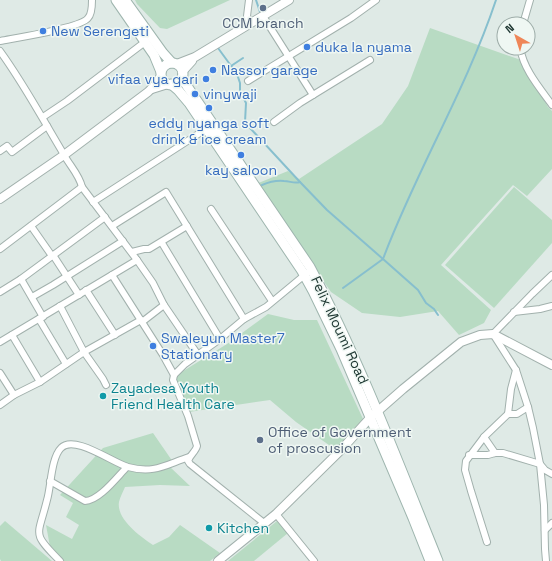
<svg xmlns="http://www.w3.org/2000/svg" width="552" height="561" viewBox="0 0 552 561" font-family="'Space Grotesk',sans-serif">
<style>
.green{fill:#b8dbc3}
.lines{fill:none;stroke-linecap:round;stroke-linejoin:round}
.stream{stroke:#87bfce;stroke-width:2}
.minor-casing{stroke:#a2b1ad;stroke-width:8}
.tertiary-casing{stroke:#a2b1ad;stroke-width:10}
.secondary-casing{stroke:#9eb5ae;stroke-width:11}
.minor{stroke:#fff;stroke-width:6}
.tertiary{stroke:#fff;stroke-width:8}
.secondary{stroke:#fff;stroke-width:9}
.service-dot{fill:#5c6f8a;stroke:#eff7f3;stroke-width:1.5}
.shop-dot{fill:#3f7fe0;stroke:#eff7f3;stroke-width:1.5}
.culture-dot{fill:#0f9aa8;stroke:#eff7f3;stroke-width:1.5}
.labels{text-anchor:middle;stroke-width:3;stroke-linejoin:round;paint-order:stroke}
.service-label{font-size:14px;fill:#4e5e75;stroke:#eff7f3}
.shop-label{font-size:14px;fill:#366cbe;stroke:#eff7f3;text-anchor:start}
.street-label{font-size:14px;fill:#203934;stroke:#eff7f3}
.culture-label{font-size:14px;fill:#0d838f;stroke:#eff7f3;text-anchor:start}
</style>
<rect width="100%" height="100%" fill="#dfeae6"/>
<g class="green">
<path d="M135,0H230L167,29L160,28L137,4Z"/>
<path d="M430,28L521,60L548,107L552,111V169L527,196L513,185L441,265L491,310L484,323L459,335L438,311L400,317L362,313L331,292L256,184L288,171L299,179L382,124L408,86Z"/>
<path d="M514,187L552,220V243L494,308L445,265Z"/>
<path d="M268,314L294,320H317L364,421L339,452L296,422L270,400L189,412L175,380L180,373L227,344Z"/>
<path d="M153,433L173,462L170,467L190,486L160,485L125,487C123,492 120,497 119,502C116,519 141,537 153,545L169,537L180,525L220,553L210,561H62L51,552L46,525L72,539L79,525L66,517L73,503L60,495L103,448Z"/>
<path d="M5,521L52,561H1L0,559V526Z"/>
<path d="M277,521L288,533L254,561H228Z"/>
</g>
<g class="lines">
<g class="stream">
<path d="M256,0L260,12"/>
<path d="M218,48L237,74L240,83V91L246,103L245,122L250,128L300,182L327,210L383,259L343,288"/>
<path d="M231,66L243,58"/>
<path d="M262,185C269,182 275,180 284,181C290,181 294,184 300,182"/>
<path d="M438,315L434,309L426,303L418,290L383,259C416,171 466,90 496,0"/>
</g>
<g class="minor-casing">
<g id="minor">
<path d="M249,0L247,16L250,24"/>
<path d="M263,16L313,95"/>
<path d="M523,24L530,0"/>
<path d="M0,41C15,38 81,28 88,18C92,14 92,5 92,0"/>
<path d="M520,48C524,70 539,87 552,105"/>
<path d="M0,51C24,84 42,118 63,153C69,165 79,174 82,187L137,260L0,342"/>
<path d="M248,81L351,18L376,0"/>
<path d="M43,117L67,101L145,42"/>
<path d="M274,122L300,103L370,60"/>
<path d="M0,151L7,146L12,152L47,126"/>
<path d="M93,202L206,129"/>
<path d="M211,209L272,301"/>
<path d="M31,226L52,256"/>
<path d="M112,226L166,192L244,319"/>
<path d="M162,243L220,339"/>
<path d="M0,249L82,187"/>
<path d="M132,252L144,249H149L187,226"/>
<path d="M53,255L79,295"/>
<path d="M137,260L153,283L164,305L142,322"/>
<path d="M112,275L163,355L174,375"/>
<path d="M21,279L43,317"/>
<path d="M86,290L115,335"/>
<path d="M0,292L21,279L105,217"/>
<path d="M32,297L53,285L123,241"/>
<path d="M164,305L198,355"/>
<path d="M60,306L84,352L141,320"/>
<path d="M514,312L540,309L552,306"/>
<path d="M39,319L66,364"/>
<path d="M12,335L40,382"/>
<path d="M0,373L14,395"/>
<path d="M0,405L14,395L40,382L84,352L103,379L106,385"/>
<path d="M508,414H517L528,407"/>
<path d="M484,437L495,453"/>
<path d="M469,455H488L495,453H503L540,464L545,470L552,474"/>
<path d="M50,481L85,501C99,501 117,477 127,467"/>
<path d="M276,514L314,561"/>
<path d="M264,523L190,464L188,461C190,455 196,451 197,446L188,416L173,380L174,375L185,364L220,339L244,319L266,307L307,273"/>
<path d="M545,530L552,523"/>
<path d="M487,542L471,491L465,470L466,461L484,437L508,414L511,389L516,370"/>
<path d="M60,561C31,532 38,537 47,500C51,487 51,458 61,448C74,434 113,463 128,467C154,474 165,465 189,457"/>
<path d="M546,561L545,549L544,505L540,464L533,428L528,407L516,370L493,334L532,294L552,275"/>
</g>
</g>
<g class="tertiary-casing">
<g id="tertiary">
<path d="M177,64L195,57L289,0"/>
<path d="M182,72L192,61"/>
<path d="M152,89L168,84"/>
<path d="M0,199L64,155L148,92L154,86L161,76"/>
<path d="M218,561L276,514L340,451L370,418L403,389L461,342L480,335L493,334L552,365"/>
</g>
</g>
<g class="secondary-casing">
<g id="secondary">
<path d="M116,0L154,55L161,72"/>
<path d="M125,0L163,53L172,63"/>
<circle cx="172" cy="74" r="11"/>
<path d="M182,77L187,86L310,267C360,361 398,462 438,561"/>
<path d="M171,84L178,90L189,103L302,271L313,291L341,349L413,518L430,561"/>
</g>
</g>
<use href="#minor" class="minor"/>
<use href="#tertiary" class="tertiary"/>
<use href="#secondary" class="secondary"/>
</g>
<g class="service-dot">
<circle cx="263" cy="8" r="4"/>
<circle cx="260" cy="440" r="4"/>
</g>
<g class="shop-dot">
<circle cx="43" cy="31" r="4"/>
<circle cx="307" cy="47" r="4"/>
<circle cx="213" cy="70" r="4"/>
<circle cx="206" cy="79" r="4"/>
<circle cx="195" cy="94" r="4"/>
<circle cx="209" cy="108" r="4"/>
<circle cx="241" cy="155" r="4"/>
<circle cx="153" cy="346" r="4"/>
</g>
<g class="culture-dot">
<circle cx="103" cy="396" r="4"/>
<circle cx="209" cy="528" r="4"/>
</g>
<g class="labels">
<g class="service-label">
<text x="263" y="28">CCM branch</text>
<text x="268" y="437" text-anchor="start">Office of Government<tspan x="268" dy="16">of proscusion</tspan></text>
</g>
<g class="shop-label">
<text x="51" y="36">New Serengeti</text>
<text x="315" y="52">duka la nyama</text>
<text x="221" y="75">Nassor garage</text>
<text x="198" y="84" text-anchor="end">vifaa vya gari</text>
<text x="203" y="99">vinywaji</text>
<text x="209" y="128" text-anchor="middle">eddy nyanga soft<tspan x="209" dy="16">drink &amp; ice cream</tspan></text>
<text x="241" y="175" text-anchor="middle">kay saloon</text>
<text x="161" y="343">Swaleyun Master7<tspan x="161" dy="16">Stationary</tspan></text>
</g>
<g class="street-label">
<text transform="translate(340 330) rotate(65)" y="5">Felix Moumi Road</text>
</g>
<g class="culture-label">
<text x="111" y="393">Zayadesa Youth<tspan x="111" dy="16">Friend Health Care</tspan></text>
<text x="217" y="533">Kitchen</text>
</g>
</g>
<g transform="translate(516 36) rotate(321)"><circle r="19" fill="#eff7f3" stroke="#9caba7"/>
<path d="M0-3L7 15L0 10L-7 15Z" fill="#ef8658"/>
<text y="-6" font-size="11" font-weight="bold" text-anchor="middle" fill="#203934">N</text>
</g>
</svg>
